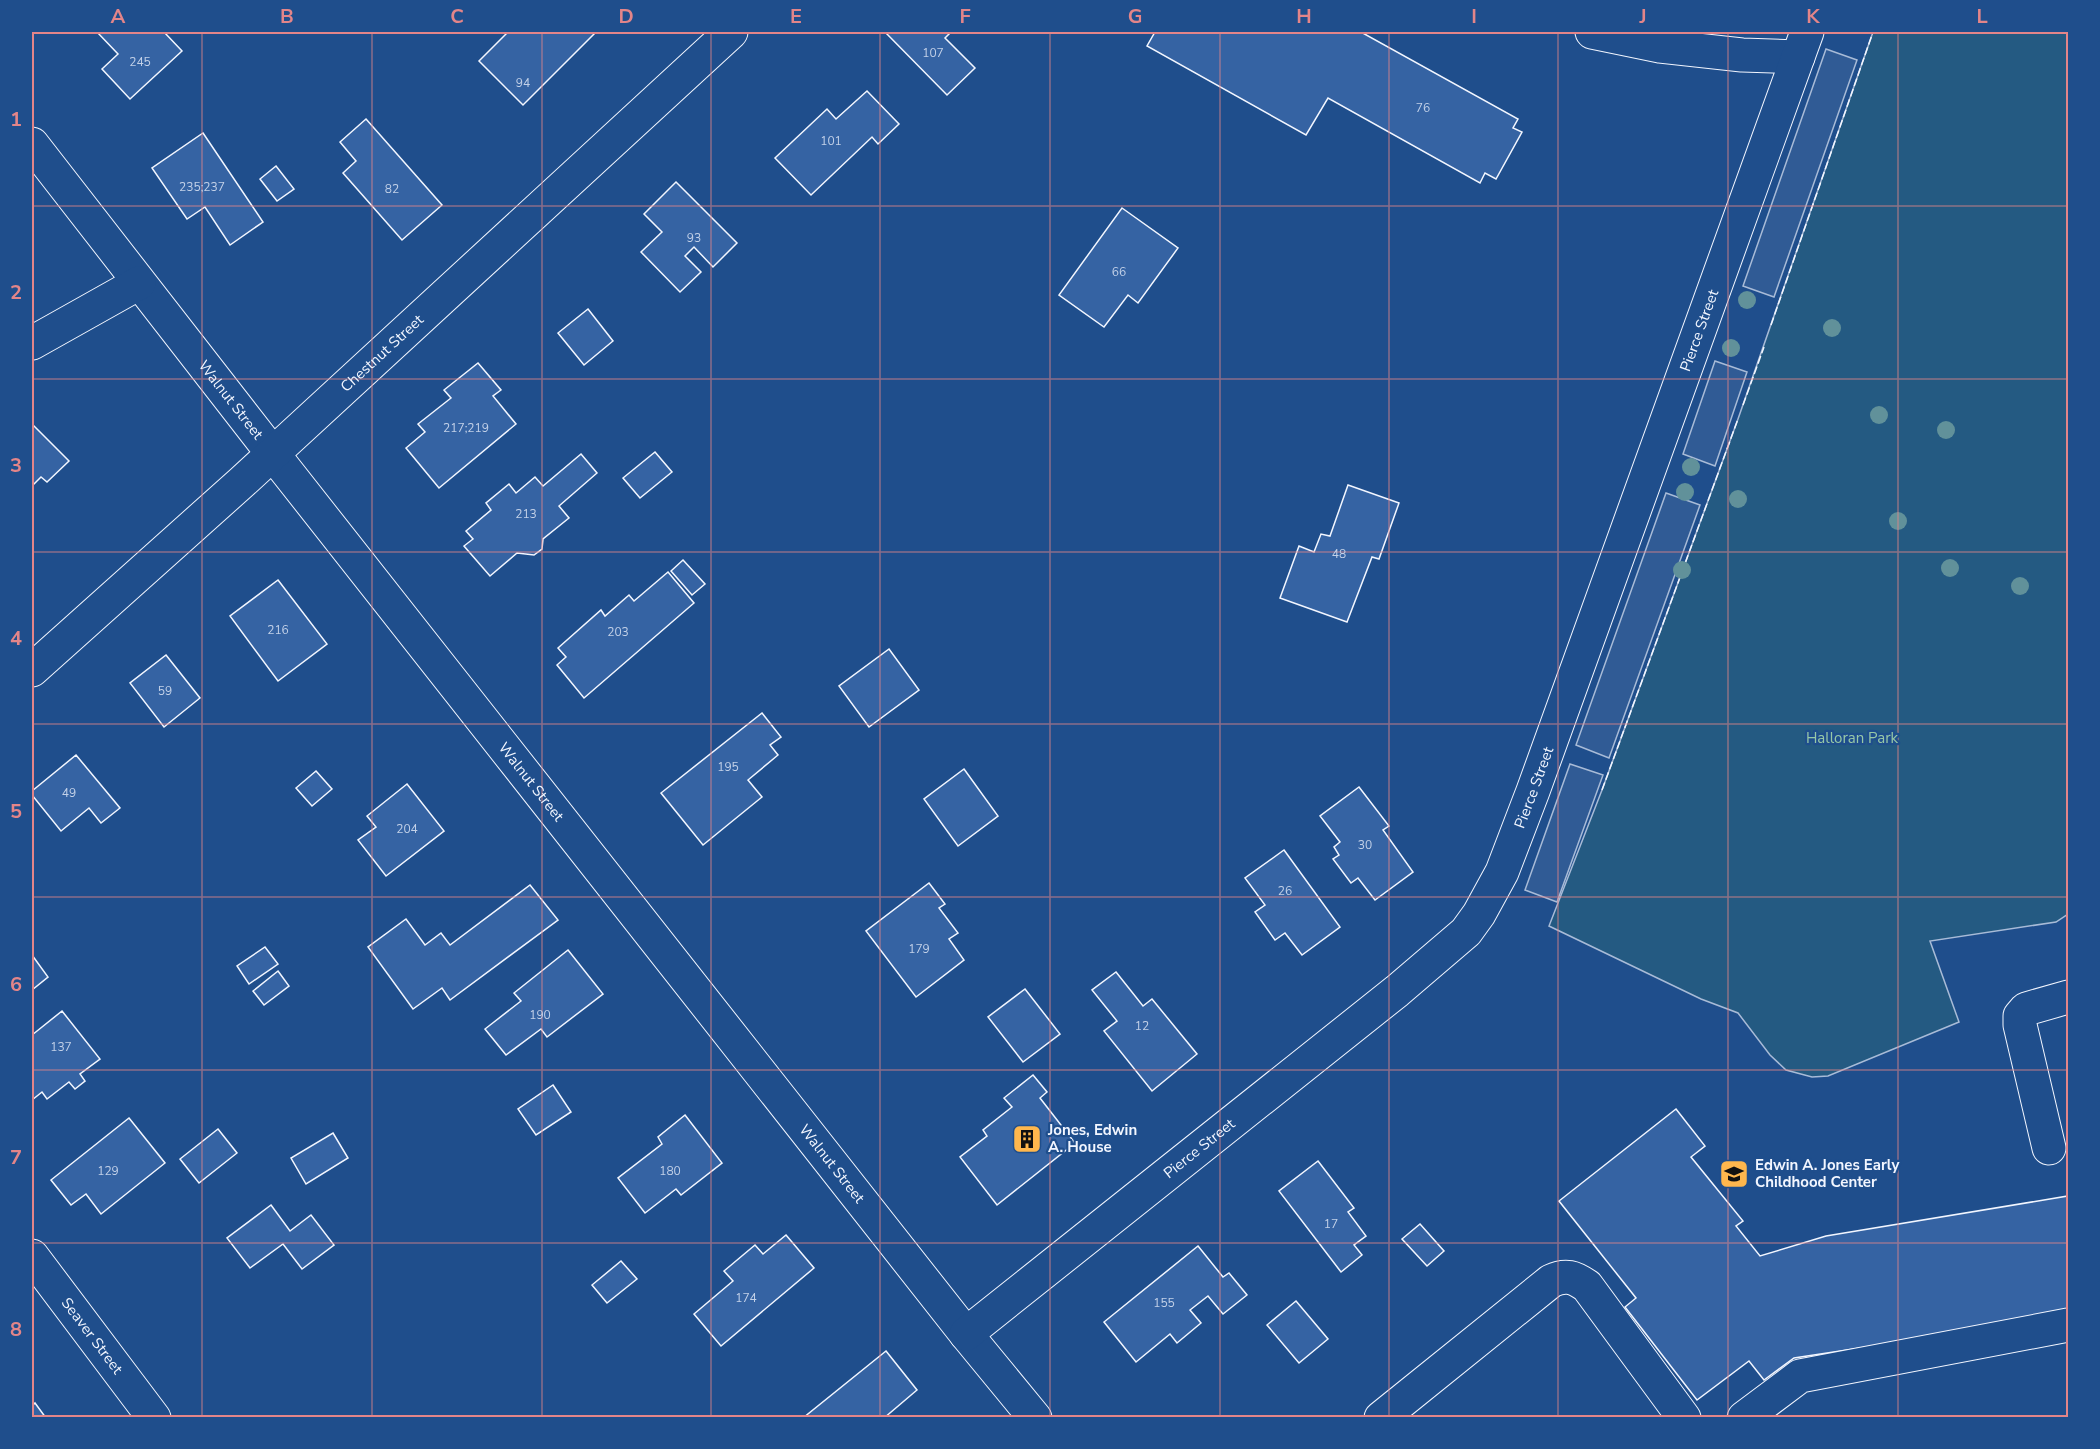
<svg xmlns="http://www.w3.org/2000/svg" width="2100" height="1449" viewBox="0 0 2100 1449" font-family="'Nunito Sans',sans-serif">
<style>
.green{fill:#245a82;stroke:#a8bbd7;stroke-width:1.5}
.parking{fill:#305b95;stroke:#a8bbd7;stroke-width:1.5}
.building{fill:#3563a3;stroke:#f2f6ff;stroke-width:1.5}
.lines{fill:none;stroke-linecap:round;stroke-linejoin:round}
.minor-casing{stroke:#f2f6ff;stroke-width:35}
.minor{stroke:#1f4e8c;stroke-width:33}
.fence{stroke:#f2f6ff;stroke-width:1.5;stroke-dasharray:8 3;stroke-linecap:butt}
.tree{fill:#61919a}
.grid{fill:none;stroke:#e38589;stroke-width:1.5;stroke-opacity:0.55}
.labels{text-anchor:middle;stroke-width:4.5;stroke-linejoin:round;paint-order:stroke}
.number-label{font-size:12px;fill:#c3d1e8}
.street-label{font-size:15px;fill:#f2f6ff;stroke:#1f4e8c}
.park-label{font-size:15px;fill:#97c8a6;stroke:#1f4e8c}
.poi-label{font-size:15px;font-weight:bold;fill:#f2f6ff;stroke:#1f4e8c;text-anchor:start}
.neatline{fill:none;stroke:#e38589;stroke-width:2}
.grid-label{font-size:20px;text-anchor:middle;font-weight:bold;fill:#e38589}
</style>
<rect width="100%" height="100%" fill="#1f4e8c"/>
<path class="green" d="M1873,32H2068V914L2056,922L1930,941L1959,1022L1828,1076L1812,1077L1786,1070L1770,1055L1738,1013L1701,999L1549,926L1602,790L1738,419Z"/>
<g class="parking">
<path d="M1826,49L1857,60L1774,297L1743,286Z"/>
<path d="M1715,361L1747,372L1715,466L1683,454Z"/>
<path d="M1666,493L1700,505L1609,758L1576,745Z"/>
<path d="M1570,764L1603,775L1557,902L1525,890Z"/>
</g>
<g class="building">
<path d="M97,32H164L182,51L130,99L102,69L118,54Z"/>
<path d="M508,32H596L523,105L479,61Z"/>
<path d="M885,32H951L945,38L975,68L947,95Z"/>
<path d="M1155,32H1361L1518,119L1513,128L1522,132L1496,179L1485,173L1480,183L1328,98L1306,135L1147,46Z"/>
<path d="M867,91L899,124L878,144L872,137L811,195L775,158L827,109L836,119Z"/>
<path d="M366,119L442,205L402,240L343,173L356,161L340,142Z"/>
<path d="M203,133L263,222L230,245L205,207L187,219L152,168Z"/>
<path d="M276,166L294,189L277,201L260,179Z"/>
<path d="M676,182L737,243L713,267L694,247L685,256L701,272L680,292L641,252L662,232L644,214Z"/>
<path d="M1122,208L1178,248L1138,303L1128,295L1104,327L1059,295Z"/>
<path d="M588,309L613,341L584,365L558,333Z"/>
<path d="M478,363L501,390L493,396L516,424L439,488L406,448L425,432L418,424L451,398L444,390Z"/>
<path d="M32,424L69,461L47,482L41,477L32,486Z"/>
<path d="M655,452L672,472L640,498L623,478Z"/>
<path d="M581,454L597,473L559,506L569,518L543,539L542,549L534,555L517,553L490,576L464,546L473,539L466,531L491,510L486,503L509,484L516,493L535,477L543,486Z"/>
<path d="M1348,485L1399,503L1379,559L1372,557L1347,622L1280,598L1299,546L1314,552L1321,534L1330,536Z"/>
<path d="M683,560L705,584L692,595L671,571Z"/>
<path d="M668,572L694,603L584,698L557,665L566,657L558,648L601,610L605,616L629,595L634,601Z"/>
<path d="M278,580L327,644L278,681L230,616Z"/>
<path d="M889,649L919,690L869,727L839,686Z"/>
<path d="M166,655L200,698L164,727L130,683Z"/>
<path d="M762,713L781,737L770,745L778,755L748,780L762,797L703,845L661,793Z"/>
<path d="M76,755L120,808L101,823L89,808L61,831L32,795V791Z"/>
<path d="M964,769L998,816L958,846L924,799Z"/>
<path d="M316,771L332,789L312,806L296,788Z"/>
<path d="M407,784L444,831L386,876L358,840L376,827L367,816Z"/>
<path d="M1359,787L1389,826L1383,830L1413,872L1375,900L1358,878L1351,883L1333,859L1339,855L1334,847L1340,842L1320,816Z"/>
<path d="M1284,850L1340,927L1302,955L1285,933L1275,940L1255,912L1265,905L1245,878Z"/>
<path d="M929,883L945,904L939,908L958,933L949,939L964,960L916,997L866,931Z"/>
<path d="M530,885L558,920L450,1000L442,988L413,1009L368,947L406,919L425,945L441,933L450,945Z"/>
<path d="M265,947L278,964L249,984L237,966Z"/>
<path d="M568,950L603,994L547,1037L541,1029L506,1055L485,1029L521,1001L514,993Z"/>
<path d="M32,955L48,977L32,990Z"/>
<path d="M278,971L289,986L264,1005L253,991Z"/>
<path d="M1116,972L1143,1006L1152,999L1197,1054L1152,1091L1104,1031L1117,1021L1092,990Z"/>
<path d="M1025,989L1060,1034L1023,1062L988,1017Z"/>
<path d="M62,1011L100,1059L80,1074L85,1081L75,1089L69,1082L47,1099L42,1092L32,1100V1035Z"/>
<path d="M1033,1075L1047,1092L1040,1098L1075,1143L997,1205L960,1157L987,1136L983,1130L1012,1107L1004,1098Z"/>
<path d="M553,1085L571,1112L536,1135L518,1109Z"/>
<path d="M1676,1109L1705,1146L1691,1157L1743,1221L1736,1226L1760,1256L1826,1236L2068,1196V1321L1867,1347L1794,1358L1764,1380L1749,1361L1697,1400L1625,1307L1636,1298L1559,1201Z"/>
<path d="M685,1115L722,1163L681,1195L676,1189L645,1213L618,1178L662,1144L658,1137Z"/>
<path d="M129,1118L165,1163L101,1214L86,1194L71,1205L51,1180Z"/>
<path d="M218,1129L237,1153L199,1183L180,1159Z"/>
<path d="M333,1133L348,1158L306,1184L291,1158Z"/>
<path d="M1318,1161L1354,1208L1348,1212L1366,1236L1354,1245L1362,1255L1341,1272L1279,1191Z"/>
<path d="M271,1205L290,1231L311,1215L334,1245L302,1269L283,1244L250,1268L227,1238Z"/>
<path d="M1420,1224L1444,1251L1427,1266L1402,1239Z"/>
<path d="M786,1235L814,1268L721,1346L694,1314L733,1281L724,1271L755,1245L763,1254Z"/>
<path d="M1198,1246L1223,1277L1229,1273L1247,1295L1223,1314L1208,1296L1190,1310L1201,1323L1177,1343L1170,1334L1136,1362L1104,1322Z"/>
<path d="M621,1261L637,1279L607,1303L592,1285Z"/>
<path d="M1296,1301L1328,1339L1299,1363L1267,1325Z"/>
<path d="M886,1351L917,1390L884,1418H803Z"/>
<path d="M35,1403L46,1418H32V1406Z"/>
</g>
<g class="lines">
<g class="minor-casing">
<g id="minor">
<path d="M1592,32L1660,46L1742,55L1798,57"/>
<path id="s1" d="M32,144L273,454L966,1334L1035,1418"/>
<path d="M32,343L139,283"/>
<path id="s2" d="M32,670L242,482L731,32"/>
<path d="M2049,1148L2020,1025V1016L2026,1009L2068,997"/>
<path id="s3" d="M32,1256L154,1418"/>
<path id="s4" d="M966,1334L1397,991L1466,932L1479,914L1502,872L1533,791L1807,32"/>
<path d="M1381,1418L1551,1281C1566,1274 1574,1277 1587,1286L1684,1418"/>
<path d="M1744,1418L1800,1376L2068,1325"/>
</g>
</g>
<use href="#minor" class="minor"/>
<g class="fence">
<path d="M1771,325L1873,32"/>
<path d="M1743,405L1764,347"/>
<path d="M1602,790L1738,419"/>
</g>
</g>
<g class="tree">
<circle cx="1747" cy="300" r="9"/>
<circle cx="1832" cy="328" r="9"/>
<circle cx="1731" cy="348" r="9"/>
<circle cx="1879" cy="415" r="9"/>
<circle cx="1946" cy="430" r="9"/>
<circle cx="1691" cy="467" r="9"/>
<circle cx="1685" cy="492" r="9"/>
<circle cx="1738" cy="499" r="9"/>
<circle cx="1898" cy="521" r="9"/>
<circle cx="1950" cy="568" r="9"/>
<circle cx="1682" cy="570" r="9"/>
<circle cx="2020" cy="586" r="9"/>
</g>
<path class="grid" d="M202,32V1418M372,32V1418M542,32V1418M711,32V1418M880,32V1418M1050,32V1418M1220,32V1418M1389,32V1418M1558,32V1418M1728,32V1418M1898,32V1418M32,206H2068M32,379H2068M32,552H2068M32,724H2068M32,897H2068M32,1070H2068M32,1243H2068"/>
<defs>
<g id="building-square" transform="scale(1.5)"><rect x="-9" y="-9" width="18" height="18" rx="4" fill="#ffb74d" stroke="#1f4e8c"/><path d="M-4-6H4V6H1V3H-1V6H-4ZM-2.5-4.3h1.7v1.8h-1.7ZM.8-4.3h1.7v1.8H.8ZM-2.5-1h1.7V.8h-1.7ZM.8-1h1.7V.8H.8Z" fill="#111"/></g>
<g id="school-square" transform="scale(1.5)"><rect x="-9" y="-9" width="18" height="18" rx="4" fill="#ffb74d" stroke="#1f4e8c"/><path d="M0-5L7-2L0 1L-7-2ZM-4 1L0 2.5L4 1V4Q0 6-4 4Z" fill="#111"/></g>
</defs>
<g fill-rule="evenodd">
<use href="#building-square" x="1027" y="1139"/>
<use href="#school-square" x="1734" y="1174"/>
</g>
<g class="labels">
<g class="number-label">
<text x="933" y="57">107</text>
<text x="140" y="66">245</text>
<text x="523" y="87">94</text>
<text x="1423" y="112">76</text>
<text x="831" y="145">101</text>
<text x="202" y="191">235;237</text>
<text x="392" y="193">82</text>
<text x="694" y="242">93</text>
<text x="1119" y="276">66</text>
<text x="466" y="432">217;219</text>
<text x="526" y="518">213</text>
<text x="1339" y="558">48</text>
<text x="278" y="634">216</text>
<text x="618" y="636">203</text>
<text x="165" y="695">59</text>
<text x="728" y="771">195</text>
<text x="69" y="797">49</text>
<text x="407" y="833">204</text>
<text x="1365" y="849">30</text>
<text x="1285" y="895">26</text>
<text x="919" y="953">179</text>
<text x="540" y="1019">190</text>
<text x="1142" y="1030">12</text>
<text x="61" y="1051">137</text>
<text x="108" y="1175">129</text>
<text x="670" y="1175">180</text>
<text x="1331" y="1228">17</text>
<text x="746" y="1302">174</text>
<text x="1164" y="1307">155</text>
</g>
<g class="street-label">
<text dy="5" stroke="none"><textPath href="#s4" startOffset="1288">Pierce Street</textPath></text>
<text dy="5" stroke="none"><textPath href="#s2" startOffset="472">Chestnut Street</textPath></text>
<text dy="5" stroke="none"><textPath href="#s1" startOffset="324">Walnut Street</textPath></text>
<text dy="5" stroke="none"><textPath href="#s1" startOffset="810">Walnut Street</textPath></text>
<text dy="5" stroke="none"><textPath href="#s4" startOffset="802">Pierce Street</textPath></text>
<text dy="5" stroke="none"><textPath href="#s4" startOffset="298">Pierce Street</textPath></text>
<text dy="5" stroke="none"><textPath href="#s1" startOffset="1296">Walnut Street</textPath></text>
<text dy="5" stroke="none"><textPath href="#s3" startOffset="100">Seaver Street</textPath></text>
</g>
<g class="park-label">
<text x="1852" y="743">Halloran Park</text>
</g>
<g class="poi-label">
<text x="1048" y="1135">Jones, Edwin<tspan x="1048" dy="17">A. House</tspan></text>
<text x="1755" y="1170">Edwin A. Jones Early<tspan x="1755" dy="17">Childhood Center</tspan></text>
</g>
</g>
<rect width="2100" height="1449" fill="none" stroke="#1f4e8c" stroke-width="66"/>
<rect x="33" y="33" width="2034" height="1383" class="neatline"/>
<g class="grid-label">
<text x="118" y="23">A</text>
<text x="287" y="23">B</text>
<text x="457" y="23">C</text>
<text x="626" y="23">D</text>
<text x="796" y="23">E</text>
<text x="965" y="23">F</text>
<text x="1135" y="23">G</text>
<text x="1304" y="23">H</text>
<text x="1474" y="23">I</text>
<text x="1643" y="23">J</text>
<text x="1813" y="23">K</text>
<text x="1982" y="23">L</text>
<text x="16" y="126">1</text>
<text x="16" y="299">2</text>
<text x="16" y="472">3</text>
<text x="16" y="645">4</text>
<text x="16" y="818">5</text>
<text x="16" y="991">6</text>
<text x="16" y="1164">7</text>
<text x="16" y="1336">8</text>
</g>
</svg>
